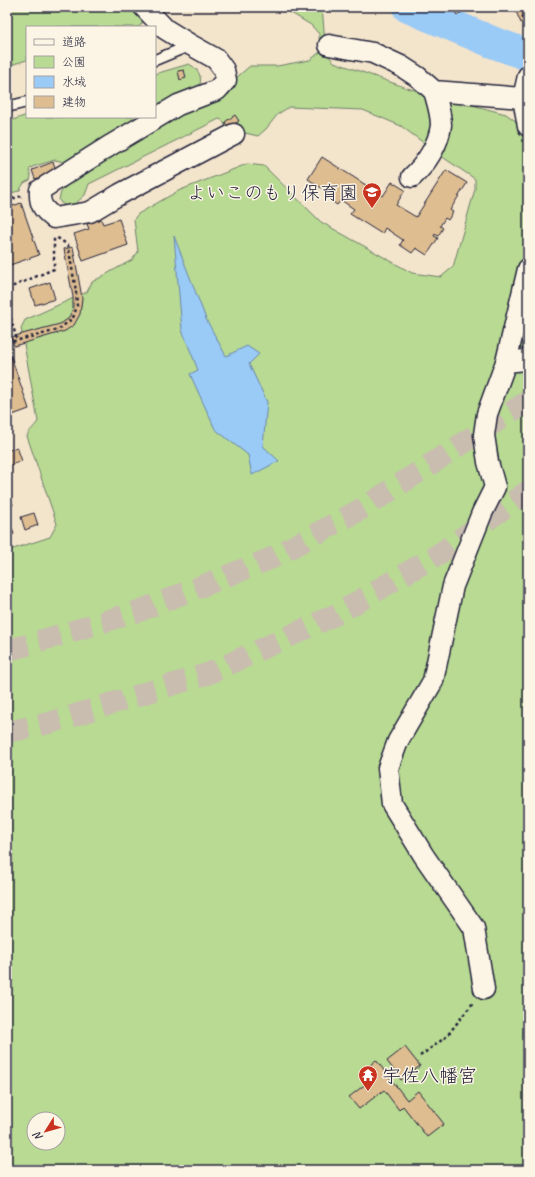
<svg xmlns="http://www.w3.org/2000/svg" width="535" height="1177" viewBox="0 0 535 1177" font-family="Caveat,'Klee One',sans-serif">
<style>
.green{fill:#b8da93;stroke:#6d7e67;fill-rule:evenodd}
.water{fill:#9acaf6;stroke:#6a87ab}
.lines{fill:none;stroke-linecap:round;stroke-linejoin:round}
.river{stroke:#9acaf6;stroke-width:32}
.building{fill:#debd90;stroke:#22223b}
.trunk-tunnel{stroke:#c9bdaf;stroke-width:22;stroke-dasharray:22 11;stroke-linecap:butt}
.service-casing{stroke:#22223b;stroke-width:13}
.minor-casing{stroke:#22223b;stroke-width:23}
.path{stroke:#22223b;stroke-width:2.5;stroke-dasharray:3 3;stroke-linecap:butt}
.service{stroke:#fcf5e5;stroke-width:10}
.minor{stroke:#fcf5e5;stroke-width:20}
.labels{text-anchor:middle;stroke-width:3;stroke-linejoin:round;paint-order:stroke}
.poi-label{font-size:19px;fill:#22223b;stroke:#fcf5e5;text-anchor:end}
</style>
<rect width="100%" height="100%" fill="#f3e4cc"/>
<filter id="ink" filterUnits="userSpaceOnUse"><feTurbulence type="fractalNoise" baseFrequency=".025" numOctaves="2"/><feDisplacementMap in="SourceGraphic" scale="8" xChannelSelector="R" yChannelSelector="G"/><feConvolveMatrix kernelMatrix="1 2 1 2 8 2 1 2 1" color-interpolation-filters="sRGB"/></filter>
<g filter="url(#ink)">
<g class="green">
<path d="M7,7H155L139,27H27V60L7,66Z"/>
<path d="M281,7H322L326,53L334,62L407,88L506,114L528,130V1170H7V551L50,537L57,524L27,436C30,429 35,427 38,421L21,328L25,320L87,292L92,282L132,260L138,252L134,219L138,214L178,191L247,164L264,166L321,222L412,273L441,277L453,267L475,189V179L444,158L401,126L363,110L289,107L278,114L266,129L258,136L245,133L232,132L228,130L222,120L219,119L89,184L85,195L75,204L66,206L61,203L59,200L61,192L66,186L143,134L185,110L221,99L229,94L237,77L250,66H277L310,60L320,52L319,34L311,25ZM34,1119H58V1143H34Z"/>
<path d="M189,64C198,69 202,75 200,85L155,109V74Z"/>
<path d="M27,115V117H143L69,163L55,160L32,167L29,170L31,177L30,180L24,183L19,191L7,194V122Z"/>
</g>
<path class="water" d="M174,236L206,319L226,356L247,346L259,354L249,364L267,402L263,446L279,461L252,475L248,455L215,429L190,374L198,370L182,330Z"/>
<g class="lines">
<path class="river" d="M408,7L492,42L528,55"/>
</g>
<g class="building">
<path d="M451,7H463L465,10L457,15Z"/>
<path d="M514,7H528V14L522,16L524,21L521,23Z"/>
<path d="M184,70L186,78L180,80L178,71Z"/>
<path d="M235,115L239,121L228,128L225,122Z"/>
<path d="M322,157L383,196L392,182L405,190L396,205L416,217L446,170L467,183L450,210L453,212L448,220L445,218L440,226L443,228L438,236L435,234L434,236L438,238L427,255L416,248L412,253L400,245L403,240L385,228L382,234L350,214L354,209L341,200L337,205L326,197L329,193L308,179Z"/>
<path d="M53,162L57,172L35,179L32,170Z"/>
<path d="M21,203L39,255L10,265L7,256V208Z"/>
<path d="M101,219L103,224L119,219L128,245L83,261L74,234L89,229L87,224Z"/>
<path d="M73,247L82,298L80,314L74,325L65,331L14,346L11,337L60,324L68,319L73,309V297L64,249Z"/>
<path d="M50,282L55,299L35,305L30,289Z"/>
<path d="M526,325L528,326V347L524,346L526,341L522,339Z"/>
<path d="M7,345L29,409L7,417V402L10,401L7,391Z"/>
<path d="M17,447L22,461L7,466V451Z"/>
<path d="M7,486L13,505L7,507Z"/>
<path d="M34,513L38,525L25,530L21,517Z"/>
<path d="M12,528L14,534L7,537V529Z"/>
<path d="M405,1047L420,1066L401,1080L387,1061Z"/>
<path d="M376,1060L407,1100L418,1091L444,1124L427,1137L403,1106L399,1110L384,1090L359,1109L349,1097L376,1076L368,1067Z"/>
</g>
<g class="lines">
<g class="trunk-tunnel">
<path d="M7,650L20,647L139,611L272,558L365,507L528,401"/>
<path d="M7,732L49,723L210,673L337,614L442,552L528,491"/>
</g>
<g class="service-casing">
<g id="service">
<path d="M155,60L191,45"/>
<path d="M7,107L27,102"/>
</g>
</g>
<g class="minor-casing">
<g id="minor">
<path d="M144,7L165,29L191,45L216,59L224,70L226,80L217,90L178,105L111,145L40,190C39,205 43,209 54,218L90,212L120,194L234,134"/>
<path d="M329,45L373,53L401,66L418,77L434,91L523,98"/>
<path d="M528,76L523,98L528,126"/>
<path d="M412,177C426,164 439,144 441,125C441,113 437,102 434,91"/>
<path d="M506,362L525,360L528,358"/>
<path d="M484,989L474,928L424,856L392,804L388,768L398,741L433,681L453,586L482,513L495,487L488,462L484,435L487,414L506,362L528,269"/>
</g>
</g>
<g class="path">
<path d="M7,200L22,196"/>
<path d="M7,288H9L54,269V236"/>
<path d="M9,288L10,316L17,340"/>
<path d="M7,343L58,330L73,318L77,306L76,291L68,245L56,237"/>
<path d="M420,1056L446,1037L473,1003"/>
</g>
<use href="#service" class="service"/>
<use href="#minor" class="minor"/>
</g>
</g>
<defs>
<g id="school-pin" transform="scale(1)"><path d="M0 17L-7.5 6A9.5 9.5 0 1 1 7.5 6Z" fill="#c8321e" stroke="#fcf5e5"/><path d="M0-5L7-2L0 1L-7-2ZM-4 1L0 2.5L4 1V4Q0 6-4 4Z" fill="#fff"/></g>
<g id="temple-pin" transform="scale(1)"><path d="M0 17L-7.5 6A9.5 9.5 0 1 1 7.5 6Z" fill="#c8321e" stroke="#fcf5e5"/><path d="M0-6L5-2H3V0L6.5 2.5H4V6H1.5V3h-3V6H-4V2.5H-6.5L-3 0V-2H-5Z" fill="#fff"/></g>
</defs>
<g fill-rule="evenodd">
<use href="#school-pin" x="372" y="192"/>
<use href="#temple-pin" x="368" y="1075"/>
</g>
<g class="labels">
<g class="poi-label">
<text x="358" y="199">よいこのもり保育園</text>
<text x="382" y="1082" text-anchor="start">宇佐八幡宮</text>
</g>
</g>
<rect width="535" height="1177" fill="none" stroke="#fcf5e5" stroke-width="24"/>
<rect x="12" y="12" width="511" height="1153" fill="none" stroke="#22223b" stroke-width="1.5" filter="url(#ink)"/>
<rect x="26" y="26" width="130" height="92" fill="#fcf5e5" stroke="#a5a1a1"/>
<rect x="34" y="39" width="20" height="6" fill="#fcf5e5" stroke="#a5a1a1"/>
<text x="62" y="46" font-size="12" fill="#22223b">道路</text>
<rect x="34" y="56" width="20" height="12" fill="#b8da93" stroke="#a5a1a1"/>
<text x="62" y="66" font-size="12" fill="#22223b">公園</text>
<rect x="34" y="76" width="20" height="12" fill="#9acaf6" stroke="#a5a1a1"/>
<text x="62" y="86" font-size="12" fill="#22223b">水域</text>
<rect x="34" y="96" width="20" height="12" fill="#debd90" stroke="#a5a1a1"/>
<text x="62" y="106" font-size="12" fill="#22223b">建物</text>
<g transform="translate(46 1131) rotate(233)"><circle r="19" fill="#fcf5e5" stroke="#a5a1a1"/>
<path d="M0-3L7 15L0 10L-7 15Z" fill="#c8321e"/>
<text y="-6" font-size="11" font-weight="bold" text-anchor="middle" fill="#22223b">N</text>
</g>
</svg>
